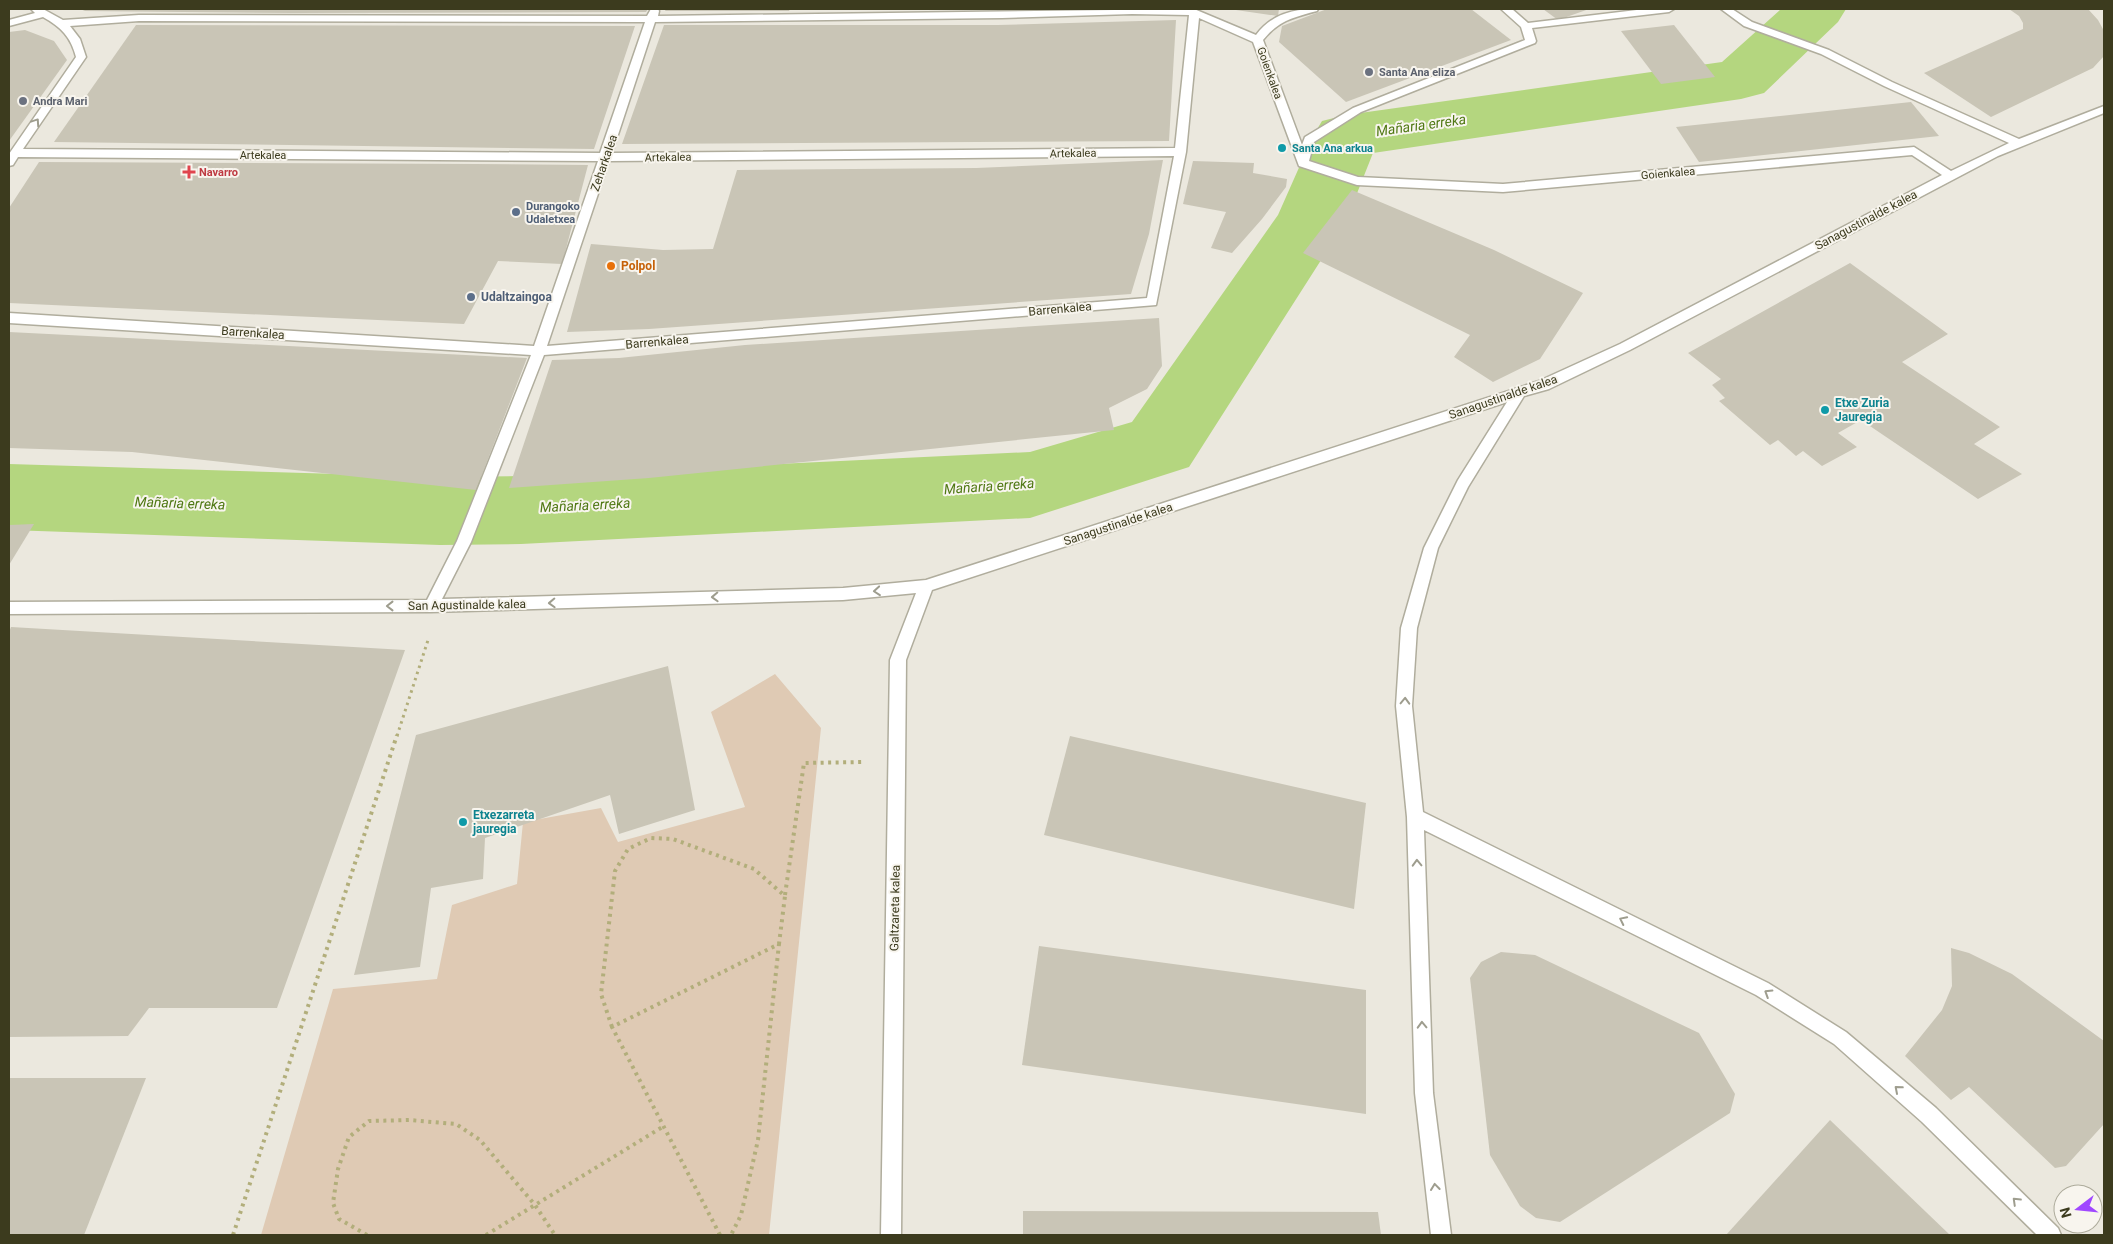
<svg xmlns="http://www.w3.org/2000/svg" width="2113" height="1244" viewBox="0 0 2113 1244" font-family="Roboto,sans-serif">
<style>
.green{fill:#dfcab4}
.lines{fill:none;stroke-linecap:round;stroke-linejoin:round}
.river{fill:#b4d67f;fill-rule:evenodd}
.building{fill:#c9c5b6}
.street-casing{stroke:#b0ad9d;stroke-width:3}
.path-far1{stroke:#b2ae7b;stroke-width:3;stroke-dasharray:2.5 4;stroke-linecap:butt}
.path{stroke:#b2ae7b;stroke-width:4;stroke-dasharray:3 4.5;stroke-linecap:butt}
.street{fill:#fff;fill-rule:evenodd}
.oneway{stroke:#9e9d8e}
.worship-dot{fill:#6b7280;stroke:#f8f5ee;stroke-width:2}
.culture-dot{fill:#0f9aa8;stroke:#f8f5ee;stroke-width:2}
.health-dot{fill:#e0444e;stroke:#f8f5ee;stroke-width:2}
.service-dot{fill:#5c6f8a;stroke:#f8f5ee;stroke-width:2}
.food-dot{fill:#e8710a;stroke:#f8f5ee;stroke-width:2}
.labels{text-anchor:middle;stroke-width:4;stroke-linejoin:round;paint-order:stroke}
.far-worship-label{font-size:11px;font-weight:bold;fill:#5b616d;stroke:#f8f5ee;text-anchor:start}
.far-street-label{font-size:11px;fill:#3c3b1e;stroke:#f8f5ee}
.far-culture-label{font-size:11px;font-weight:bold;fill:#0d838f;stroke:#f8f5ee;text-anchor:start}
.far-health-label{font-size:11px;font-weight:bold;fill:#be3a42;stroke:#f8f5ee;text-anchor:start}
.far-service-label{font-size:11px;font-weight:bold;fill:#4e5e75;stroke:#f8f5ee;text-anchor:start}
.street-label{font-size:12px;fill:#3c3b1e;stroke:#f8f5ee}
.food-label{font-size:12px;font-weight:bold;fill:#c56008;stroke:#f8f5ee;text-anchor:start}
.service-label{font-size:12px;font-weight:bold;fill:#4e5e75;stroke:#f8f5ee;text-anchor:start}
.culture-label{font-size:12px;font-weight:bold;fill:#0d838f;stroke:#f8f5ee;text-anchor:start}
.water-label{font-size:14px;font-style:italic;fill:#4f7813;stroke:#f8f5ee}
</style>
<rect width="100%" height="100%" fill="#ebe8de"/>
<path class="green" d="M775,674L821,728L769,1235H261L333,989L437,979L452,905L517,884L523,822L601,808L618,842L745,807L711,712Z"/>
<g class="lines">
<path class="river" d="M1781,9H1846L1838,22L1764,93L1741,99L1373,153L1346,221L1189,467L1030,518L521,544L440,545L9,530V464L440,477L521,476L1030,452L1132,422L1278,215L1313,136L1322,121L1346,115L1722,62Z"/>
</g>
<g class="building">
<path d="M80,9H648L646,12L292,13L85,11Z"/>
<path d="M666,9H790L789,11H665Z"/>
<path d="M1229,9H1279L1278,16Z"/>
<path d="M1327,9H1471L1511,40L1346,102L1279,42L1282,26Z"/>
<path d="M1543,9H1589L1558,20Z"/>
<path d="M2009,9H2088L2098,20L2104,31V56L2093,68L1991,117L1924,73L2023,29V23L2019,16Z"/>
<path d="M1176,20L1169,141L622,144L664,25H998Z"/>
<path d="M136,25L635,26L594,149L54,142Z"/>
<path d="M1674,25L1715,77L1661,84L1621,31Z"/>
<path d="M25,30L54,41L67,60L9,141V32Z"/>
<path d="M1911,102L1939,136L1699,162L1676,127Z"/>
<path d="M1163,160L1149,234L1131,294L649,329L567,332L591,244L663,250L713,249L737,170L976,168Z"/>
<path d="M1193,161L1254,163L1253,173L1287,179L1286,187L1262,219L1232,253L1211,248L1226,212L1183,204Z"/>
<path d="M39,162L474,164L588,165L562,264L498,261L464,324L9,303V208Z"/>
<path d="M1352,190L1494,250L1583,293L1540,359L1493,382L1454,357L1470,335L1303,253Z"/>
<path d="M1850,263L1948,334L1902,362L2000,427L1974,444L2022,474L1978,499L1861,420L1838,433L1857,447L1822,466L1803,451L1796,456L1778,440L1770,445L1719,401L1725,398L1712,385L1721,379L1688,353Z"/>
<path d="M1159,318L1162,366L1147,389L1109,408L1114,430L649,478L509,488L552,360L619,358L745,345Z"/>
<path d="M9,332L527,358L476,490L132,452L9,448Z"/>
<path d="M34,524L9,565V525Z"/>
<path d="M11,627L405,650L277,1008H149L128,1036L9,1037V632Z"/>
<path d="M668,666L695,810L619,834L610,795L485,838L483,879L431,888L420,967L354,975L416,735Z"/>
<path d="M1070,736L1366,803L1354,909L1044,835Z"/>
<path d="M1039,946L1366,990V1114L1022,1065Z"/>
<path d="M1951,948L1969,953L2012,974L2104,1041V1124L2066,1166L2055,1168L1969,1087L1951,1100L1905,1056L1942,1010L1952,986Z"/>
<path d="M1501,952L1535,955L1699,1033L1735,1094L1730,1113L1560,1222L1536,1218L1520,1206L1490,1155L1470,978L1481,962Z"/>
<path d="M9,1078H146L84,1235H9Z"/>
<path d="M1830,1120L1950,1235H1726Z"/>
<path d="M1023,1211L1378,1212L1381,1235H1023Z"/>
</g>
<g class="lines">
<g class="street-casing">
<path id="street" d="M31,9H43L63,20L139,15L647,16L651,9H658L659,11L658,16L1194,9L1256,35C1272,14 1292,9 1318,9L1317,11C1294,17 1278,21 1263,40L1302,145L1305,137L1353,108L1525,40L1521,27L1501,9H1512L1528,23L1645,9H1674L1669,12L1532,28L1536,41L1535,43L1361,112L1314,142L1309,161L1358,177L1503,184L1914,147L1951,171L2009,143L1884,86L1821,54L1744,26L1721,9H1732L1752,22L1829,50L1892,82L2019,139L2104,106V113L1998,156L1630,350L1549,389L1524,396L1468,487L1438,548L1417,628L1412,706L1423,812L1768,983L1846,1032L1936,1108L2058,1228L2061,1235H2037L1922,1122L1834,1044L1756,995L1424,830L1433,1093L1451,1235H1431L1415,1093L1407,817L1396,706L1401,628L1424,548L1458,480L1507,402L932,590L906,660L901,1235H881L890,660L916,593L843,600L431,612L9,614V602L427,600L457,541L531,355L9,323V313L534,346L598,161L18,157L13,165L9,166V154L76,57C71,37 61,27 43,17L9,26V20L35,13ZM1132,14L1189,15L1175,148L612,153L655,22L1002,18ZM1199,18L1253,42L1299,166L1357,185L1503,192L1912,155L1942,175L1620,344L1539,381L926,580L843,588L442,599L471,542L544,355L1156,305L1186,152ZM139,21L645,22L600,153L23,149L86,57L80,39L70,26ZM1174,156L1147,298L547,346L609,161Z"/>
</g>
<path class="path-far1" d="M397,736L429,637"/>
<g class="path">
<path d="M785,895L804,763L862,762"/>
<path d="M612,1027L601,994L615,871L628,849L651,838L673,839L754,869L785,896L779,944"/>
<path d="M233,1235L397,735"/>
<path d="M367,1235L339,1219L333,1203L338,1169L349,1137L369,1121L409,1120L456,1124L480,1140L535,1205L555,1235"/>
<path d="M486,1235L664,1126"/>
<path d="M720,1235L612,1027L779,944L758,1140L741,1215L731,1235"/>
</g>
<use href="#street" class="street"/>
</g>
<defs><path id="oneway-chevron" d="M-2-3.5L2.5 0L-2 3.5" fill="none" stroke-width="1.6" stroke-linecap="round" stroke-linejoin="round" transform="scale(1.25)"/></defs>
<g class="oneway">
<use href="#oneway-chevron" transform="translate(36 122) rotate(-56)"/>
<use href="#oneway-chevron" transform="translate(877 591) rotate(175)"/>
<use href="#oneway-chevron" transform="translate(715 597) rotate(178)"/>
<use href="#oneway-chevron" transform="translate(552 603) rotate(178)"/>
<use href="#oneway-chevron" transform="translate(390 606) rotate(180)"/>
<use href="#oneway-chevron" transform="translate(1405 701) rotate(-88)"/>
<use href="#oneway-chevron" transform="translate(1417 863) rotate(-92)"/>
<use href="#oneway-chevron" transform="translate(1623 920) rotate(-154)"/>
<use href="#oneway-chevron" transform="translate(1768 993) rotate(-148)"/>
<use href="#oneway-chevron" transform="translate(1422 1025) rotate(-92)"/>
<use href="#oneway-chevron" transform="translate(1898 1089) rotate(-139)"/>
<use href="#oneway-chevron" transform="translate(1435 1187) rotate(-97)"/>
<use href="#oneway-chevron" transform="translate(2016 1201) rotate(-136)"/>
</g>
<g class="worship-dot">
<circle cx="1369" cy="72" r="5"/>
<circle cx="23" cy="101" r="5"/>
</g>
<g class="culture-dot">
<circle cx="1282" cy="148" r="5"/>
<circle cx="1825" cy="410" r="5"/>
<circle cx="463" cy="822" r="5"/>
</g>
<path class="health-dot" d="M186.5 164.5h5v5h5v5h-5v5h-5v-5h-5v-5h5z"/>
<g class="service-dot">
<circle cx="516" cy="212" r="5"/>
<circle cx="471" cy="297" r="5"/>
</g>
<circle class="food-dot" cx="611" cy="266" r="5"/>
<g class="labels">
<g class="far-worship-label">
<text x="1379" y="76">Santa Ana eliza</text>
<text x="33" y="105">Andra Mari</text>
</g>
<g class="far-street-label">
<text transform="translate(1270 73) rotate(70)" y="4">Goienkalea</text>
<text transform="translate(1073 153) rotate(-1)" y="4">Artekalea</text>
<text x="263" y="159">Artekalea</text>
<text transform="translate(668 157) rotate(-1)" y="4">Artekalea</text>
<text transform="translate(1668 173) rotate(-5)" y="4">Goienkalea</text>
</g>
<g class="far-culture-label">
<text x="1292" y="152">Santa Ana arkua</text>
</g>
<g class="far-health-label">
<text x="199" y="176">Navarro</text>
</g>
<g class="far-service-label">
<text x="526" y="210">Durangoko<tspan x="526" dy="13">Udaletxea</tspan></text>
</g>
<g class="street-label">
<text transform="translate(604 163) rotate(-71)" y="4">Zeharkalea</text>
<text transform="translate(1866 220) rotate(-28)" y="4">Sanagustinalde kalea</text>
<text transform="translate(1060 309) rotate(-5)" y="4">Barrenkalea</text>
<text transform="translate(253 333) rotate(4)" y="4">Barrenkalea</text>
<text transform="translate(657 342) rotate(-5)" y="4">Barrenkalea</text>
<text transform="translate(1503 397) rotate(-19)" y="4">Sanagustinalde kalea</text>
<text transform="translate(1118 524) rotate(-18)" y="4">Sanagustinalde kalea</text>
<text transform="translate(467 605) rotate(-1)" y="4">San Agustinalde kalea</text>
<text transform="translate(895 908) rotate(-89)" y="4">Galtzareta kalea</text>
</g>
<g class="food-label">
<text x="621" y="270">Polpol</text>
</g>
<g class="service-label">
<text x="481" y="301">Udaltzaingoa</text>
</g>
<g class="culture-label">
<text x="1835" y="407">Etxe Zuria<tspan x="1835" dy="14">Jauregia</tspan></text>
<text x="473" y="819">Etxezarreta<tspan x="473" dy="14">jauregia</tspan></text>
</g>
<g class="water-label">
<text transform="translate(1421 125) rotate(-8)" y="5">Mañaria erreka</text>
<text transform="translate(989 486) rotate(-4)" y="5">Mañaria erreka</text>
<text transform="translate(180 503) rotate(2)" y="5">Mañaria erreka</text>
<text transform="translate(585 505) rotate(-3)" y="5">Mañaria erreka</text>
</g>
</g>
<rect width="2113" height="1244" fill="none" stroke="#3c3b1e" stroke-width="20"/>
<g transform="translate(2078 1209) rotate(254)"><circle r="24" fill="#f8f5ee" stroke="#adab9b"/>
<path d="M0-4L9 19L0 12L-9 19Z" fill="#a048ff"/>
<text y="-8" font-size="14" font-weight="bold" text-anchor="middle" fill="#3c3b1e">N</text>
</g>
</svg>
